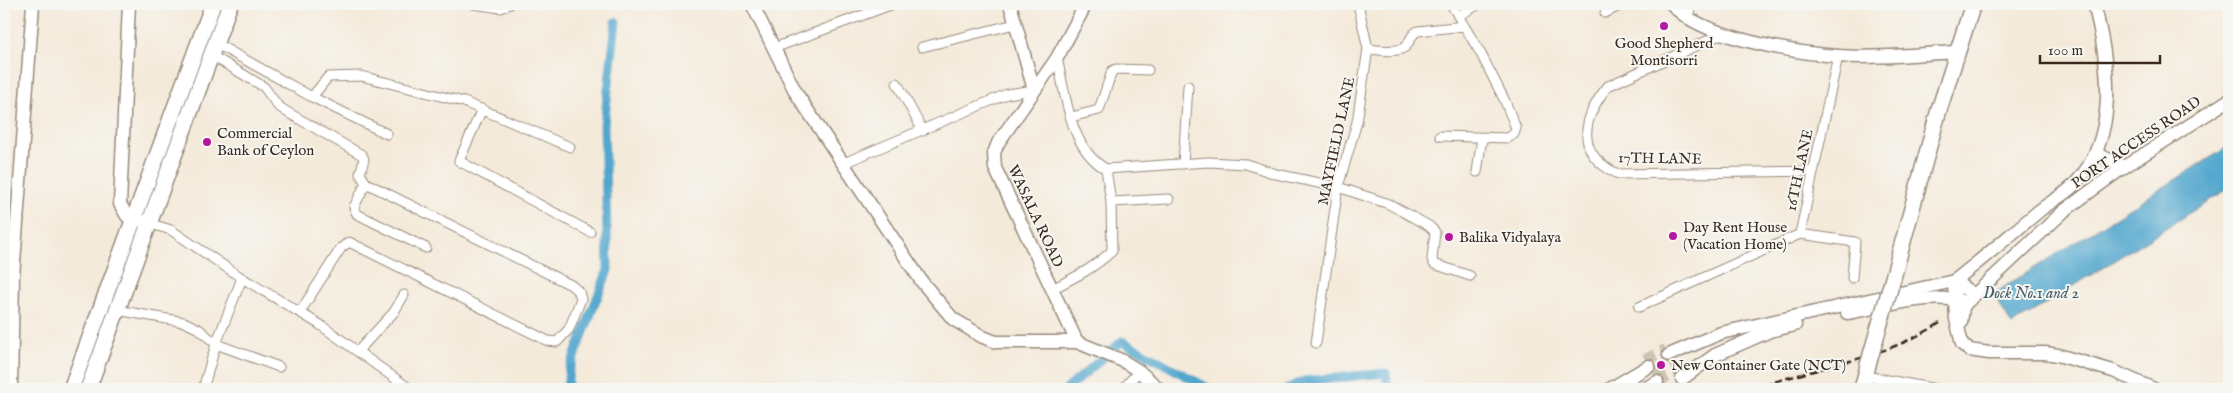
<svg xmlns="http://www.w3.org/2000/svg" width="2233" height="393" viewBox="0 0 2233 393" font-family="'IM FELL English',serif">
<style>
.water{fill:#52a7ce;stroke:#466876}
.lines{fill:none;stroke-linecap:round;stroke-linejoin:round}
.canal{stroke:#52a7ce;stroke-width:9}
.secondary-tunnel{stroke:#cfc4b4;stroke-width:12;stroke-dasharray:12 6;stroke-linecap:butt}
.street-casing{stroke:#988a7c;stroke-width:11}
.secondary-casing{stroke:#988a7c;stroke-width:15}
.primary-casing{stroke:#988a7c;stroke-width:18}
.street{stroke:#fff;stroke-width:9}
.secondary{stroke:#fff;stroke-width:12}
.primary{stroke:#fff;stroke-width:15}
.rail{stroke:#3b2a1e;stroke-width:2.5;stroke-dasharray:8 4;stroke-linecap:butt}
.primary-bridge-casing{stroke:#988a7c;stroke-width:18;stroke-linecap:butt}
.primary-bridge{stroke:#fff;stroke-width:15}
.poi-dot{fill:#b5179e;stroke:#f6f6f2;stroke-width:2}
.labels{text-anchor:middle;stroke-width:4;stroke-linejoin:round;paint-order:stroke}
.poi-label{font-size:15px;fill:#3b2a1e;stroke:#f6f6f2;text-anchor:start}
.street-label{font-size:15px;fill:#3b2a1e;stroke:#f6f6f2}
.water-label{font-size:16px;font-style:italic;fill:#445c64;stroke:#f6f6f2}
</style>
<rect width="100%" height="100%" fill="#f6f6f2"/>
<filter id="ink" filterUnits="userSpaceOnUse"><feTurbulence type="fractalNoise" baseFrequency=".02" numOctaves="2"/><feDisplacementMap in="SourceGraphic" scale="10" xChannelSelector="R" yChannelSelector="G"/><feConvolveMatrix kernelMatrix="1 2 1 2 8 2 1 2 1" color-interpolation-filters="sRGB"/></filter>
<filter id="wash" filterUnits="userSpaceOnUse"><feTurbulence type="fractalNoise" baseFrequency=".0096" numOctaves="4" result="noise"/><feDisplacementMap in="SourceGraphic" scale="20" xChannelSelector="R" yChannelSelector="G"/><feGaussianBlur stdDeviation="1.12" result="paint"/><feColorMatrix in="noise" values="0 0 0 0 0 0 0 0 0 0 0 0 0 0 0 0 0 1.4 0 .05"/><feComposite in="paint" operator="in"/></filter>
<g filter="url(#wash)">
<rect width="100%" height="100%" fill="#f4eada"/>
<path class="water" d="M2229,146V188L2012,325L1993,294Z"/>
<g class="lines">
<g class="canal">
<path d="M567,389L569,370L608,270L604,125L616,22"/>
<path d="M1067,389L1122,341L1210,389"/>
<path d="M1287,389L1304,381L1386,373L1388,389"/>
</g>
</g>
</g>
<g filter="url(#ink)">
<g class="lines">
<g class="secondary-tunnel">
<path d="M1645,360L1666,350"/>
<path d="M1653,374L1673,363"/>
<path d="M1657,382L1678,371"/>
<path d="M1679,389L1685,386"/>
</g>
<g class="street-casing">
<g id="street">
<path d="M473,4L501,8L510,4"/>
<path d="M1605,13L1623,4"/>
<path d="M1458,16L1479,4"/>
<path d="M1688,18L1691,4"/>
<path d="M1722,34L1608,86C1582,118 1574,154 1618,174L1813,171"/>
<path d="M215,43L312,97L387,134"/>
<path d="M922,47L1015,24"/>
<path d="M774,48L893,4"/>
<path d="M1368,49C1378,50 1398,53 1405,47C1411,42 1410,34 1418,31L1464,26"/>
<path d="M211,55L264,87L278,106L287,112L362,155L364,159L360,174L366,183L571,285L579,292L581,299L569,329L557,342L548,341L349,242L341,248L300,312"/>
<path d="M1057,58C1066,95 1069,148 1106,169L1208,162L1246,164L1276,174L1338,187L1389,204L1429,226L1435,232L1432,259L1434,264L1470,276"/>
<path d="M897,83L923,131"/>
<path d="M312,97L328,77L361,76L464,102L570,147"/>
<path d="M482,109L459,161L590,232"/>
<path d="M1071,117L1099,110L1112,71L1116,69L1148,70"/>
<path d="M1440,136L1508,138L1514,134L1516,128L1504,99L1481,54L1451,4"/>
<path d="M844,163L1007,94L1034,90"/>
<path d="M1183,164L1188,86"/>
<path d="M1477,172L1482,138"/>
<path d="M366,183L354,207L357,214L426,248"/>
<path d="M1111,202L1169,199"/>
<path d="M148,223L171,230L242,278L319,324L410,389"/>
<path d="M1800,234L1838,56"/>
<path d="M1800,234L1855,242L1852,278"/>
<path d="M1052,289C1074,278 1094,268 1112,251L1111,202L1106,169"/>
<path d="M1639,307L1800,234"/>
<path d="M117,310L184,322L199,329L216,344L279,367"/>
<path d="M1316,343L1338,187L1357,122L1368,49L1358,4"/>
<path d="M358,351L394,312L404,295"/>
<path d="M1866,376L1936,389"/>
<path d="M203,389L216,344L242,278"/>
<path d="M1123,389L1139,371"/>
</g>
</g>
<g class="secondary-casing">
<g id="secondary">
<path d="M129,4L120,204L127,216L148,223"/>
<path d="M752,4L796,93L922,282L953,319L983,337L996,342H1077L1123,361L1139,371L1159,389"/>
<path d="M1010,4L1034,90"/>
<path d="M1672,4C1698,37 1796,53 1838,56C1876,59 1918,54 1957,52"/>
<path d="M2094,4C2109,62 2120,136 2075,184C2065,195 2050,202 2039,211C2010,235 1983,259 1954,281L1956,319L1962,344L1969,350L1989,353H2045L2058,355L2113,371L2154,389"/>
<path d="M2097,154L2124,167"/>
<path d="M1847,313C1884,307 1925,293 1962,301"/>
<path d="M1961,323L1963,307L1967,302L2064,211L2084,196L2124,167L2229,100"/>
<path d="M1077,342L995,168L994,153L998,143L1057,58L1086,4"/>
<path d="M1669,355L1721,333L1954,281L1974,295"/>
<path d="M1682,379L1715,355L1770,331L1795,325"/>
<path d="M11,389L13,277L33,4"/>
<path d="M1610,389L1649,366"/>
<path d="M1644,389L1657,382"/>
</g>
</g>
<g class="primary-casing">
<g id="primary">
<path d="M1893,278L1938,113L1973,4"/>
<path d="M71,389L213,4"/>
<path d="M88,389L230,4"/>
<path d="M1862,389L1868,365"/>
</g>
</g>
<use href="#street" class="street"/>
<use href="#secondary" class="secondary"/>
<use href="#primary" class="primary"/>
<path class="rail" d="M1752,389C1815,367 1883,360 1940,323"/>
<g class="primary-bridge-casing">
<path id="primary-bridge" d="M1868,365L1893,278"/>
</g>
<use href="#primary-bridge" class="primary-bridge"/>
</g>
</g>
<g class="poi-dot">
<circle cx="1664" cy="26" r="5"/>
<circle cx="207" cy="142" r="5"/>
<circle cx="1673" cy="236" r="5"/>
<circle cx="1449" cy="237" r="5"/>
<circle cx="1661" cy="365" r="5"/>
</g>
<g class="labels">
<g class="poi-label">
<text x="1664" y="48" text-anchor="middle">Good Shepherd<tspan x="1664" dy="17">Montisorri</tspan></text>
<text x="217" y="138">Commercial<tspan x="217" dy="17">Bank of Ceylon</tspan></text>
<text x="1683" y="232">Day Rent House<tspan x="1683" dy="17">(Vacation Home)</tspan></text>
<text x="1459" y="242">Balika Vidyalaya</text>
<text x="1671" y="370">New Container Gate (NCT)</text>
</g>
<g class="street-label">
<text transform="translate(1336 141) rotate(-78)" y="5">MAYFIELD LANE</text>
<text transform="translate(2136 142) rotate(-34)" y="5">PORT ACCESS ROAD</text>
<text transform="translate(1660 158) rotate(1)" y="5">17TH LANE</text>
<text transform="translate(1799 170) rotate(-78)" y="5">16TH LANE</text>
<text transform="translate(1036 216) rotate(65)" y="5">WASALA ROAD</text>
</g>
<g class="water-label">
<text x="2031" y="298">Dock No.1 and 2</text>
</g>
</g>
<rect width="2233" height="393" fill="none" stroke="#f6f6f2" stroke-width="20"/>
<path d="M2040 55v8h120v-8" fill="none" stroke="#3b2a1e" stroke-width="2.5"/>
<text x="2048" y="55" font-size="15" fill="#3b2a1e" stroke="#f6f6f2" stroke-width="4" paint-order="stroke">100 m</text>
</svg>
